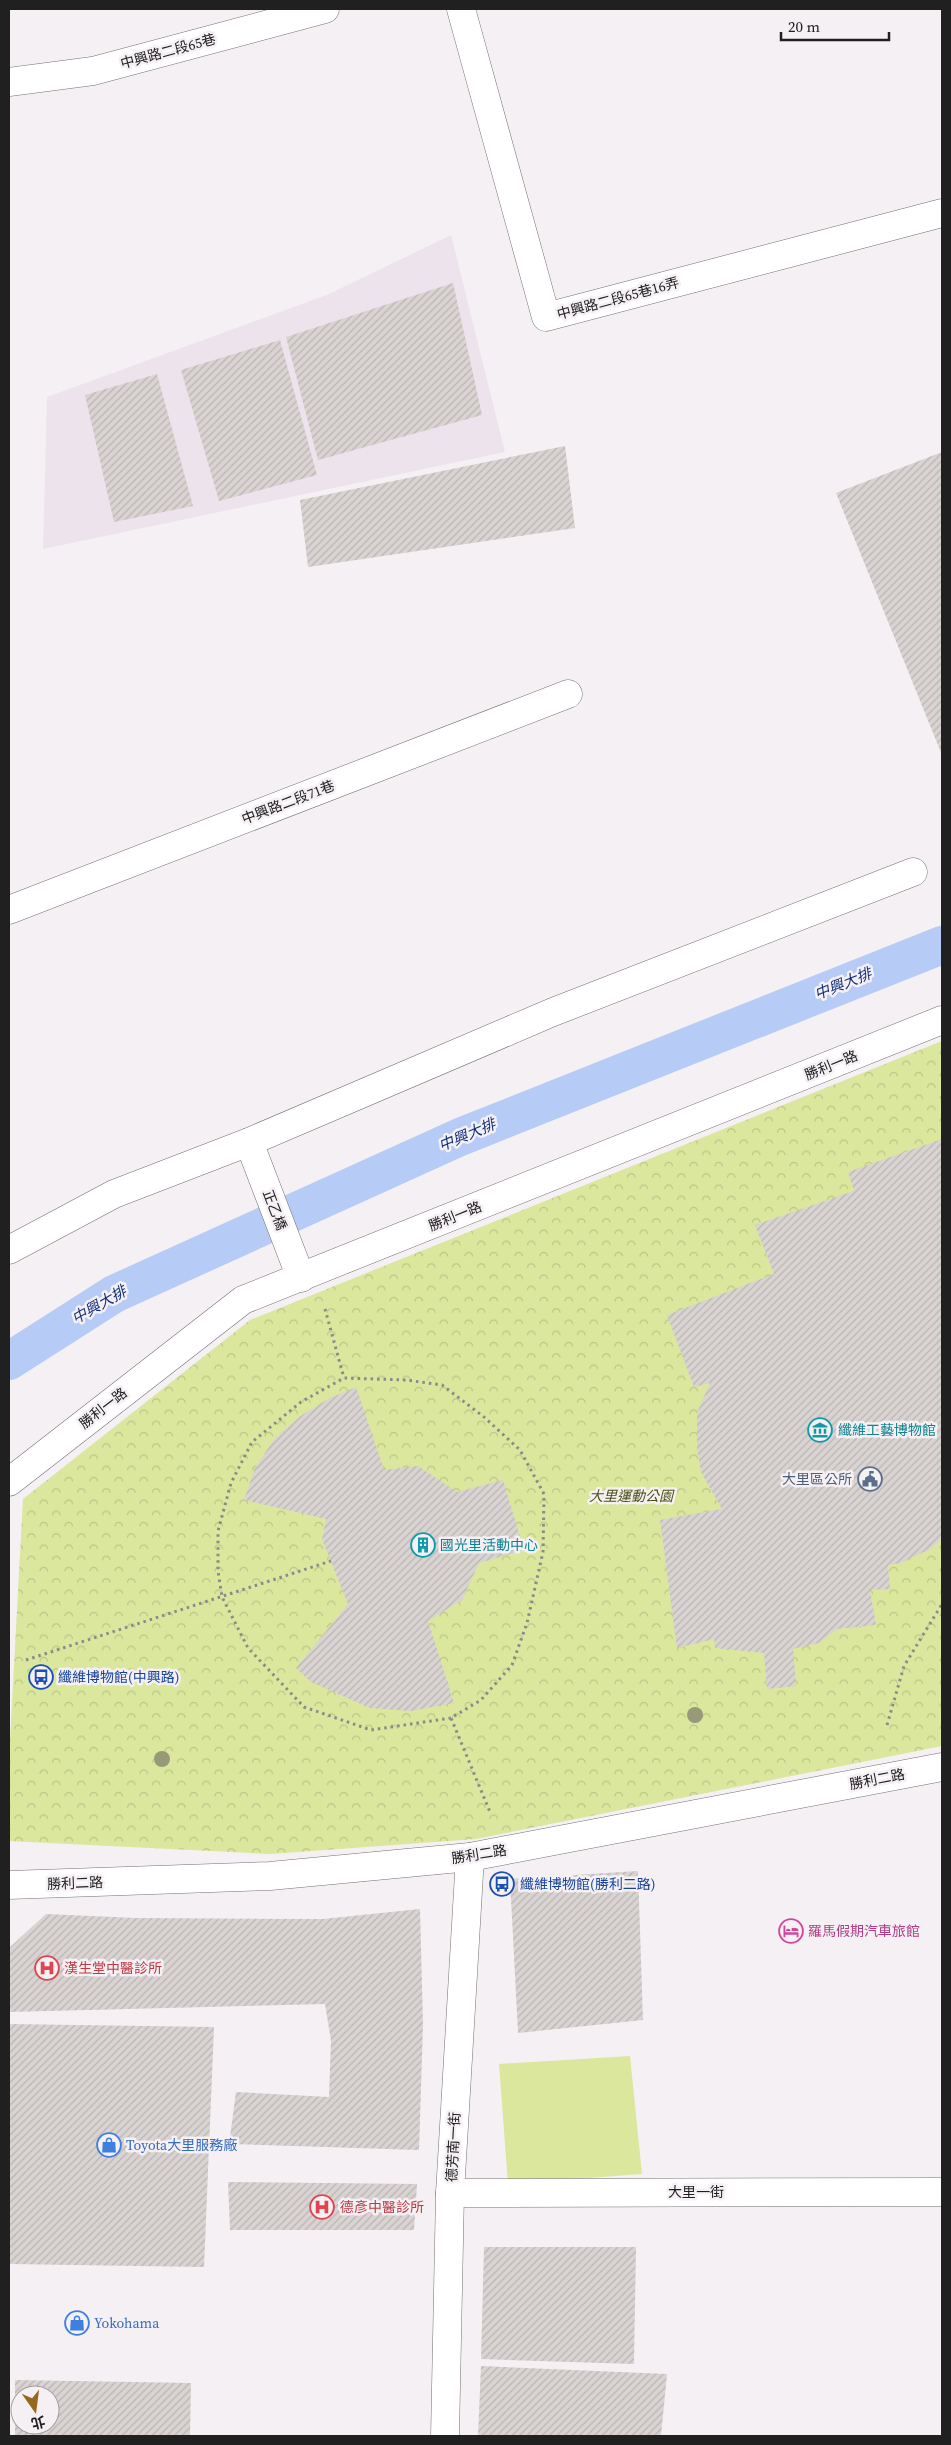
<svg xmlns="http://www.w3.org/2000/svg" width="951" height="2445" viewBox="0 0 951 2445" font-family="'Source Serif 4','Noto Sans TC',serif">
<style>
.built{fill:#ede3ed}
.grass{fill:#dae79d}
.park{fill:url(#park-crowns)}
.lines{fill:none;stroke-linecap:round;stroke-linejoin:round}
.canal{stroke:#b6cbf6;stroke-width:38}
.building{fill:url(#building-hatch);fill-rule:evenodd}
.minor-casing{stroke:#747074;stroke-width:29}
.path{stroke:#8c898c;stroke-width:3;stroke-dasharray:2.5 4;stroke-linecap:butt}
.minor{stroke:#fff;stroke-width:28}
.tree{fill:#979979}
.labels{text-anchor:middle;stroke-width:5;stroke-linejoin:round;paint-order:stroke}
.street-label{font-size:14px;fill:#212021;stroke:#f5f0f4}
.culture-label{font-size:14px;fill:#0d838f;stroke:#f5f0f4;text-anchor:start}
.service-label{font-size:14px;fill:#4e5e75;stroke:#f5f0f4;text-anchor:end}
.park-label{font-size:14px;font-style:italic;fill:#4a5215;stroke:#f5f0f4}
.transit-label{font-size:14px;fill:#164399;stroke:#f5f0f4;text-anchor:start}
.hotel-label{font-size:14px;fill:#b23c85;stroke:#f5f0f4;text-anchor:start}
.health-label{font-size:14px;fill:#be3a42;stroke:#f5f0f4;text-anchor:start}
.shop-label{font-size:14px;fill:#366cbe;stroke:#f5f0f4;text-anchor:start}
.water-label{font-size:15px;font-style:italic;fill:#122e7d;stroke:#f5f0f4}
</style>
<defs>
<pattern id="park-crowns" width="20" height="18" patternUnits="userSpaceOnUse" patternTransform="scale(1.25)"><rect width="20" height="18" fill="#dae79d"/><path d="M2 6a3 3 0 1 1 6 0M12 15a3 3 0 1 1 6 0" fill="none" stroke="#bbc687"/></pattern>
<pattern id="building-hatch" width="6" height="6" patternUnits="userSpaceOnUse" patternTransform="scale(1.25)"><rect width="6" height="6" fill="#d9d3d2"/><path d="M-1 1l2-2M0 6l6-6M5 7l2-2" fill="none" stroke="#bab5b4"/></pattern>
</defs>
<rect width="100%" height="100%" fill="#f5f0f4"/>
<path class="built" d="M451,235L505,452L43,549L47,397L329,294Z"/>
<path class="grass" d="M630,2056L642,2174L508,2184L499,2064Z"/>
<path class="park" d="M942,1041V1746L476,1839L271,1854L9,1841V1758L23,1499L250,1320Z"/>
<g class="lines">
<path class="canal" d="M9,1361L114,1294L460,1137L942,945"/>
</g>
<g class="building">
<path d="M453,283L482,415L318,460L286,337Z"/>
<path d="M280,340L317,475L219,501L181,370Z"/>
<path d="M157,374L193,506L114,522L85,395Z"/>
<path d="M565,446L575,528L308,567L300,500Z"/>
<path d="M942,452V755L836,493Z"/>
<path d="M942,1139V1538L930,1549L901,1563L888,1565L890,1589L870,1590L876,1625L837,1629L819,1643L793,1649L796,1686L767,1689L764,1653L715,1648L714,1639L677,1648L660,1520L722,1509L701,1472L697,1447V1413L710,1383L694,1387L667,1315L774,1274L755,1225L854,1191L848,1172Z"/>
<path d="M356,1387L384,1470L418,1466L457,1492L503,1480L524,1550L479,1563L462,1600L428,1621L454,1703L411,1711L370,1708L311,1682L296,1668L348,1604L322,1539L326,1519L244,1500L255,1468L275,1438L302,1415L328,1399Z"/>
<path d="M638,1871L643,2020L518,2033L510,1879Z"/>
<path d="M420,1909L423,2025L419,2150L229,2144L236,2092L329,2097L331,2041L325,2004L9,2012V1948L46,1914L136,1918L323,1919Z"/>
<path d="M9,2024L214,2027L204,2267L9,2264Z"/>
<path d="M228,2182L417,2184L414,2230H230Z"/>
<path d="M484,2247H636L634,2364L481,2359Z"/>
<path d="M481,2366L667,2374L661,2436H478Z"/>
<path d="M15,2380L191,2383L190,2436H15ZM20,2395H50V2425H20Z"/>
</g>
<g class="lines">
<g class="minor-casing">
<g id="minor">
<path d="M461,9L546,317L942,213"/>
<path d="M9,82L93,71L325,9"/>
<path d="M9,910L568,694"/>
<path d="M249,1142L301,1278"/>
<path d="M9,1250L114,1194L249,1142L553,1012L913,872"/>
<path d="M9,1482L243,1300L942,1020"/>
<path d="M9,1885L270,1876L470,1857L942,1767"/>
<path d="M450,2193L942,2192"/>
<path d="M445,2436L450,2193L470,1857"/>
</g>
</g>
<g class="path">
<path d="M325,1309L344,1378"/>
<path d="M26,1660L331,1561"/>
<path d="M451,1718L371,1730L304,1707L248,1648L222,1597L218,1571V1531L231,1483L252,1442L301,1402L344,1378L406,1380L442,1385L484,1417L520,1450L544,1494L543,1552L527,1623L512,1665L481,1700L451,1718L490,1812"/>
<path d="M887,1725L904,1666L942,1604"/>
</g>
<use href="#minor" class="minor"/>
</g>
<g class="tree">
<circle cx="695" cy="1715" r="8"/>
<circle cx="162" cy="1759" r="8"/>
</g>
<defs>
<g id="museum-ring" transform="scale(1.25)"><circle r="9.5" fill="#f5f0f4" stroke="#0f9aa8" stroke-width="1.5"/><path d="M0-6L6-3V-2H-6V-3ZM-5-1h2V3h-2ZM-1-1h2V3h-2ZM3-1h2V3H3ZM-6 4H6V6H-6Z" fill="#0f9aa8"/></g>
<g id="civic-ring" transform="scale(1.25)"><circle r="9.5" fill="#f5f0f4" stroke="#5c6f8a" stroke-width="1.5"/><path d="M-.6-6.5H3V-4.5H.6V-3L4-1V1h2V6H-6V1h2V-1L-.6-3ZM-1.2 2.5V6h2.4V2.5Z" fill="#5c6f8a"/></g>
<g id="building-ring" transform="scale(1.25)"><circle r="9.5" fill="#f5f0f4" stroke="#0f9aa8" stroke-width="1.5"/><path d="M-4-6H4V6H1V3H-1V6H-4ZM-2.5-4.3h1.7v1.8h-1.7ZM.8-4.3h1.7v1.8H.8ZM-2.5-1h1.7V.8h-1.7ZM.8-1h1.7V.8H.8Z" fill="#0f9aa8"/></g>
<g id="bus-ring" transform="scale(1.25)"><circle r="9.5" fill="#f5f0f4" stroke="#1a4fb4" stroke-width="1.5"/><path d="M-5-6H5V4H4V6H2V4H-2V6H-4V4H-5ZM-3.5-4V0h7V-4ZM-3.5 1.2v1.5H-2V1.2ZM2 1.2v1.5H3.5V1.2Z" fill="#1a4fb4"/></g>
<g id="hotel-ring" transform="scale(1.25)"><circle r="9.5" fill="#f5f0f4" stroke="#d1479c" stroke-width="1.5"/><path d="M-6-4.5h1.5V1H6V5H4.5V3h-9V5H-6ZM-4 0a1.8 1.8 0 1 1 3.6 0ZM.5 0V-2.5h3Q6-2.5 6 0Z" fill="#d1479c"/></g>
<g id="hospital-ring" transform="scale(1.25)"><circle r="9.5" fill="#f5f0f4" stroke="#e0444e" stroke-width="1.5"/><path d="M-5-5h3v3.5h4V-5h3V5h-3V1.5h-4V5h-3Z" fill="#e0444e"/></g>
<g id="shop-ring" transform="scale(1.25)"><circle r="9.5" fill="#f5f0f4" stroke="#3f7fe0" stroke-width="1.5"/><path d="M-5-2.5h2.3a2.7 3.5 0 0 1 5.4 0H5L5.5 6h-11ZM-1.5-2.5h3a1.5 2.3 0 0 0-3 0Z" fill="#3f7fe0"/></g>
</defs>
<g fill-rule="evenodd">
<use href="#museum-ring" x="820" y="1430"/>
<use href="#civic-ring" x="870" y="1479"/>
<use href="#building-ring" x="423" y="1545"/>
<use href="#bus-ring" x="41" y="1677"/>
<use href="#bus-ring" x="502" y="1884"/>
<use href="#hotel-ring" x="791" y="1931"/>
<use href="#hospital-ring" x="47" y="1968"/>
<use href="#shop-ring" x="109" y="2145"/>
<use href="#hospital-ring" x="322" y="2207"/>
<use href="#shop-ring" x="77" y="2323"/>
</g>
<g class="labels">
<g class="street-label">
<text transform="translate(168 51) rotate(-15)" y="5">中興路二段65巷</text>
<text transform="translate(618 298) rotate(-15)" y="5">中興路二段65巷16弄</text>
<text transform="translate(288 802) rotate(-21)" y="5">中興路二段71巷</text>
<text transform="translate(831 1065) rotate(-22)" y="5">勝利一路</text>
<text transform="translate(275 1210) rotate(69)" y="5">正乙橋</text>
<text transform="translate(455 1216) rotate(-22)" y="5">勝利一路</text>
<text transform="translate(103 1408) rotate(-38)" y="5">勝利一路</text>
<text transform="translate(877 1779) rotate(-11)" y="5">勝利二路</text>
<text transform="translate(479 1854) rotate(-9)" y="5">勝利二路</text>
<text transform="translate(75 1883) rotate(-2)" y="5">勝利二路</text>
<text transform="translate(453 2147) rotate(-87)" y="5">德芳南一街</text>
<text x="696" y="2197">大里一街</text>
</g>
<g class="culture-label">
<text x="838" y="1435">纖維工藝博物館</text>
<text x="440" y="1550">國光里活動中心</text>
</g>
<g class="service-label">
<text x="852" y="1484">大里區公所</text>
</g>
<g class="park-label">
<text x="631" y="1501">大里運動公園</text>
</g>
<g class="transit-label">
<text x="58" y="1682">纖維博物館(中興路)</text>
<text x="520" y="1889">纖維博物館(勝利二路)</text>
</g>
<g class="hotel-label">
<text x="808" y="1936">羅馬假期汽車旅館</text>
</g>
<g class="health-label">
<text x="64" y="1973">漢生堂中醫診所</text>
<text x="340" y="2212">德彥中醫診所</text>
</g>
<g class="shop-label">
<text x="126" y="2150">Toyota大里服務廠</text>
<text x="94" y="2328">Yokohama</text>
</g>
<g class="water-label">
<text transform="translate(843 984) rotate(-22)" y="5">中興大排</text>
<text transform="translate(467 1135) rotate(-23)" y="5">中興大排</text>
<text transform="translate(99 1305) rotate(-30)" y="5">中興大排</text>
</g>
</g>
<rect width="951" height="2445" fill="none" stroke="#212021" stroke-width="20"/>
<g transform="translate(35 2410) rotate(166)"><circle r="24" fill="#f5f0f4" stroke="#a09da0"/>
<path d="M0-4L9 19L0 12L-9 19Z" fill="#9a681c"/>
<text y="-8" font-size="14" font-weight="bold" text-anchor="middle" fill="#212021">北</text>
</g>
<path d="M781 32v8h108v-8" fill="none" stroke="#212021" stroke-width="2.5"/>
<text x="788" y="32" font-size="15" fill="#212021" stroke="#f5f0f4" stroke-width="4" paint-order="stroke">20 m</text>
</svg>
